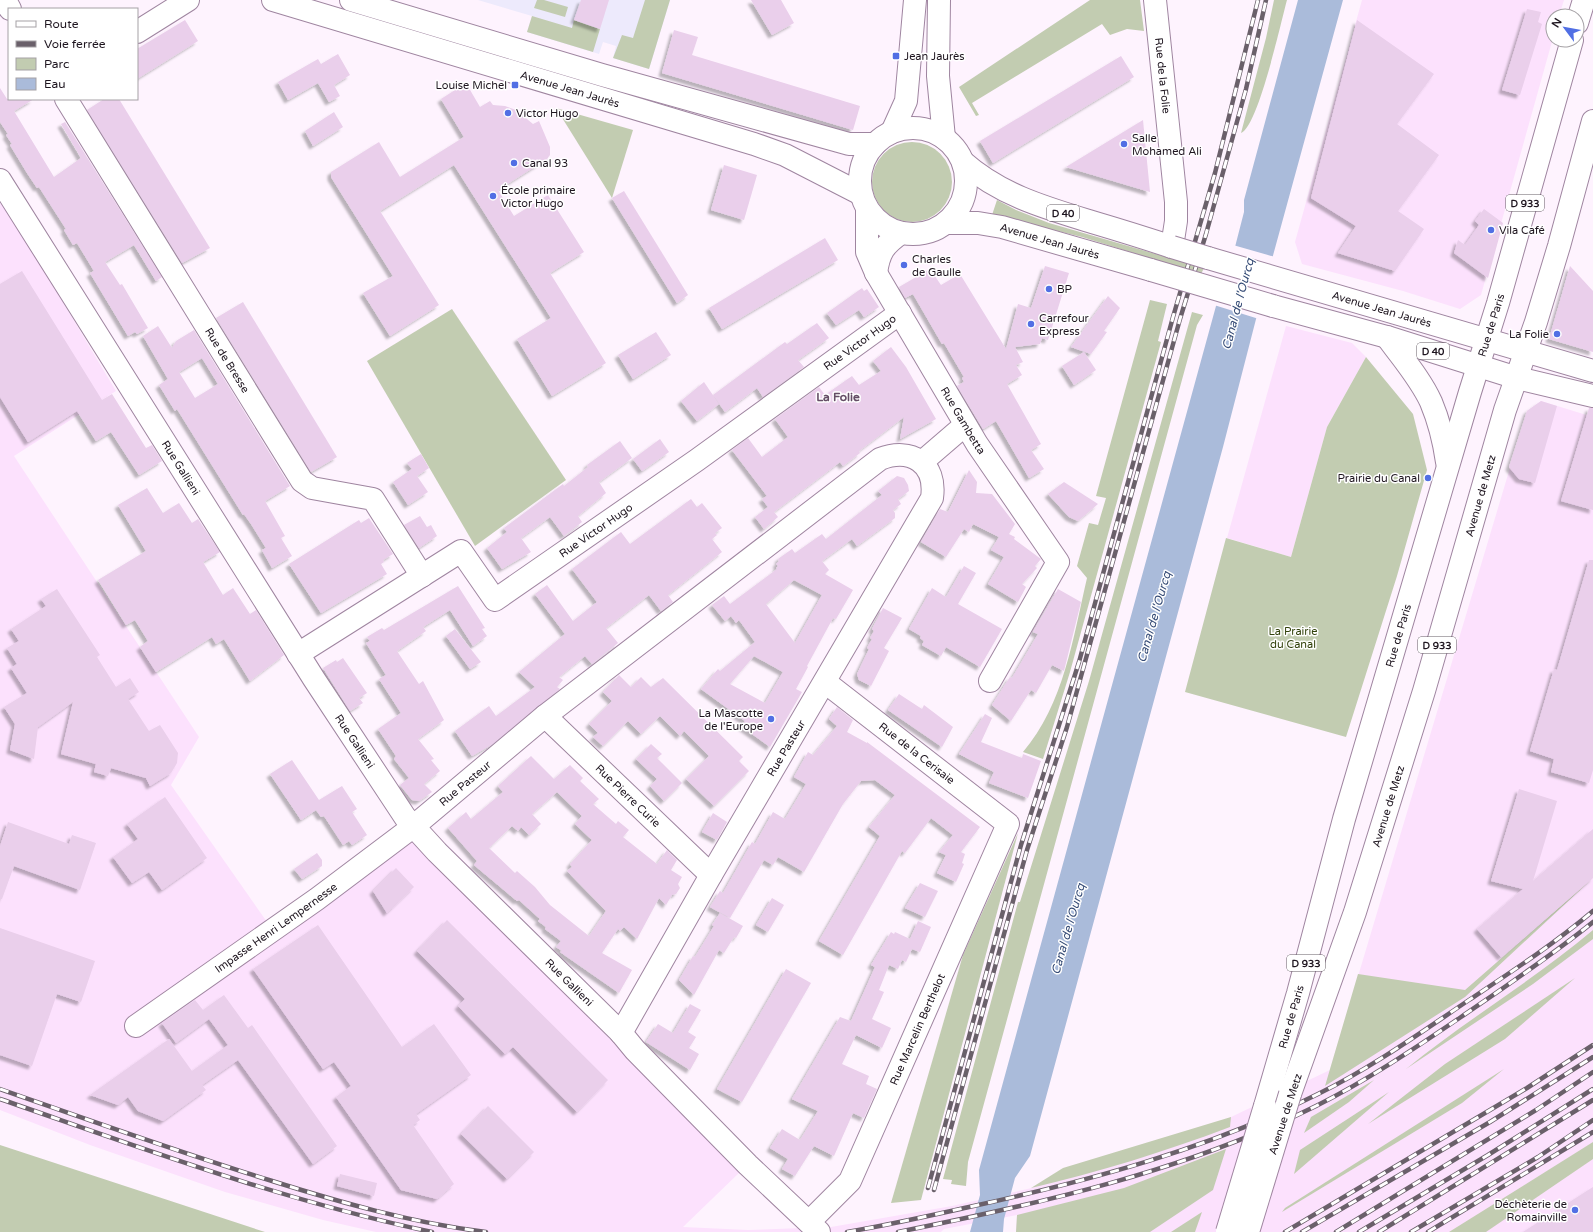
<svg xmlns="http://www.w3.org/2000/svg" width="1593" height="1232" viewBox="0 0 1593 1232" font-family="'Varela Round',sans-serif">
<style>
.built{fill:#fce1fd}
.education{fill:#edeafc}
.green{fill:#c2ccb1}
.water{fill:#aabbda}
.pier{fill:#fef3fe}
.building{fill:#eacfeb;fill-rule:evenodd;filter:url(#shadow)}
.lines{fill:none;stroke-linecap:round;stroke-linejoin:round}
.minor-casing{stroke:#9f85a0;stroke-width:24}
.major-casing{stroke:#9f85a0;stroke-width:24}
.minor{stroke:#fff;stroke-width:22}
.major{stroke:#fff;stroke-width:22}
.rail-casing{stroke:#6a606a;stroke-width:4.5}
.rail{stroke:#fff;stroke-width:3;stroke-dasharray:9;stroke-linecap:butt}
.major-bridge-casing{stroke:#9f85a0;stroke-width:24;stroke-linecap:butt}
.major-bridge{stroke:#fff;stroke-width:22}
.poi-dot{fill:#516fe4;stroke:#fff;stroke-width:1.5}
.labels{text-anchor:middle;stroke-width:3;stroke-linejoin:round;paint-order:stroke}
.shield{fill:#fff;stroke:#625b62;stroke-width:1}
.shield-label{font-size:10px;font-weight:bold;fill:#1e151f}
.poi-label{font-size:11px;fill:#1e151f;stroke:#fff;text-anchor:start}
.street-label{font-size:11px;fill:#1e151f;stroke:#fff}
.park-label{font-size:11px;fill:#32420c;stroke:#fff}
.water-label{font-size:12px;font-style:italic;fill:#344a75;stroke:#fff}
.neighbourhood-label{font-size:12px;font-weight:bold;fill:#644d65;stroke:#fff}
</style>
<defs>
<filter id="shadow"><feDropShadow dx="-3.5" dy="3.5" stdDeviation="1" flood-color="#0004"/></filter>
</defs>
<rect width="100%" height="100%" fill="#fef3fe"/>
<g class="built">
<path d="M1362,0H1564L1559,16H1553V38L1481,295L1460,309L1403,291L1302,264L1295,242Z"/>
<path d="M3,202L116,391L14,456L199,737L171,785L267,922L400,828L741,1171L683,1227L748,1230L831,1227L952,1206L1032,1188L1052,1176L1210,1127L1330,1070L1527,411L1541,401L1593,417V1232H1016L1017,1215L944,1229L941,1232H376L323,1220L225,1192L90,1145L0,1110V204Z"/>
<path d="M1286,326L1352,343L1366,357L1327,427L1291,557L1227,538Z"/>
</g>
<path class="education" d="M478,0H670L649,69L613,58L616,46L603,42L599,54L527,32L532,16Z"/>
<g class="green">
<path d="M537,0H544L568,7L565,17L534,8Z"/>
<path d="M645,0H670L649,69L613,58L622,35L633,38Z"/>
<path d="M1090,0H1140L1144,31L1127,29L1110,35L1102,24L972,103L979,115L976,116L959,87Z"/>
<path d="M1274,0H1287C1281,22 1258,127 1241,133L1266,38Z"/>
<path d="M532,16L572,28L574,20L600,29L593,52L527,32Z"/>
<path d="M556,108L633,130L612,198Z"/>
<circle cx="912" cy="182" r="40"/>
<path d="M997,200L1016,210L1049,223L1204,268L1201,274L1082,237L992,215Z"/>
<path d="M1150,300L1167,304L1158,341L1161,342L1070,672L1043,759L1023,752C1064,704 1073,638 1087,578L1077,566L1089,523L1098,525L1106,498L1096,496Z"/>
<path d="M452,309L566,480L475,546L367,361Z"/>
<path d="M1192,312L1203,315L1197,325L968,1162L966,1186L951,1184L952,1180L943,1179L1018,902H1020L1089,681Z"/>
<path d="M1366,357L1413,414L1427,470L1397,576L1346,737L1185,692L1226,538L1291,557L1327,427Z"/>
<path d="M1018,833L921,1200L891,1203L963,955Z"/>
<path d="M1593,878L1465,997L1325,1086L1358,974L1465,990Z"/>
<path d="M1593,930V939L1533,984L1406,1069C1466,1020 1534,980 1593,930Z"/>
<path d="M1575,978L1505,1039L1368,1124L1445,1064Z"/>
<path d="M1504,1069L1462,1103L1282,1212L1285,1208Z"/>
<path d="M1374,1080L1349,1102L1304,1133L1311,1117Z"/>
<path d="M1389,1092L1294,1174L1300,1150Z"/>
<path d="M1231,1117L1230,1127C1164,1152 1099,1172 1031,1188L1063,1168Z"/>
<path d="M1593,1142V1159L1486,1232H1449Z"/>
<path d="M0,1145L265,1232H0Z"/>
<path d="M1226,1149L1213,1190L1150,1232H1016L1017,1215L1124,1188Z"/>
<path d="M1202,1212L1195,1232H1171Z"/>
</g>
<path class="water" d="M1298,0H1343L1263,292L1223,447L1030,1156L1015,1178L1004,1219L1003,1232H970L980,1195L979,1170L1216,306L1226,282L1244,212V200Z"/>
<path class="pier" d="M1233,245L1275,257L1259,319L1214,305L1224,281Z"/>
<g class="building">
<path d="M581,0H609L600,29L574,20Z"/>
<path d="M751,0H781L794,23L772,35Z"/>
<path d="M1527,9L1541,12L1538,22L1542,24L1520,95L1502,90Z"/>
<path d="M185,20L198,41L137,79V49Z"/>
<path d="M1357,20L1434,74L1397,124L1439,155L1398,211L1424,229L1395,271L1338,253L1356,226L1311,198Z"/>
<path d="M674,30L698,37L692,55L860,106L853,130L662,73Z"/>
<path d="M338,54L350,75L334,85L340,96L329,102L318,83L288,100L278,82L318,59L321,64Z"/>
<path d="M1121,56L1134,77L993,163L980,141Z"/>
<path d="M466,83L480,107L490,101L493,105L505,106L516,110L533,124L539,121L550,147V155L547,159L498,190L514,216L548,195L584,252L550,273L606,363L552,396L517,339L551,318L454,165L380,211L439,305L390,336L363,293L393,276L331,177V172L379,142L400,177L464,137L441,99Z"/>
<path d="M0,88L7,99H34L14,111L54,177L81,158L61,124L65,122L162,277L156,281L134,245L105,262L120,285L122,284L148,328L137,334L135,332L128,336L90,273L94,271L77,243L73,245L64,230L66,229L39,187L37,188L27,173L10,145L12,144L6,135L8,134L0,122Z"/>
<path d="M104,99H119L210,248L182,263L87,110Z"/>
<path d="M334,112L343,127L313,146L305,131Z"/>
<path d="M1143,120L1150,192L1066,167Z"/>
<path d="M724,165L757,175L744,220L711,210Z"/>
<path d="M624,191L688,295L677,303L612,198Z"/>
<path d="M1484,209L1503,223L1488,278L1454,253L1458,240L1465,245L1479,225L1475,221Z"/>
<path d="M825,238L838,260L722,329L709,308Z"/>
<path d="M1045,266L1069,273L1048,340L1042,338L1040,344L1015,347L1023,362L1016,365L1022,375L1007,384L1041,444L1031,450L1044,469L1029,478L996,421L983,429L957,386L964,382L962,378L964,377L944,343L942,344L913,294L905,298L899,287L930,269L941,285L960,274L1006,349L1018,304L1031,308Z"/>
<path d="M1570,266L1593,291V352L1549,339Z"/>
<path d="M22,271L102,400L112,394L146,448L152,445L162,461L139,475L111,432L96,441L77,411L28,442L0,397V284Z"/>
<path d="M862,288L864,291L867,289L879,307L864,317L859,310L836,325L827,313Z"/>
<path d="M1108,296L1120,308L1104,331L1107,332L1091,354L1071,347Z"/>
<path d="M243,302L337,457L311,472L216,318Z"/>
<path d="M817,323L829,338L798,360L804,367L763,397L757,388L725,412L713,395L785,342L787,344Z"/>
<path d="M158,326L172,348L176,341L194,330L290,486L265,501L285,536L281,538L292,556L272,568L262,550L266,548L251,524L244,514L243,515L177,409L175,411L159,385L168,379L143,336ZM202,358L218,384L195,398L179,372Z"/>
<path d="M656,332L671,355L633,379L618,355Z"/>
<path d="M891,347L906,367L936,419L900,439L904,417L859,451L860,453L843,466L840,462L774,512L778,517L764,529L755,517L768,507L762,499L767,496L732,450L748,438L762,457L788,437L775,419L819,387L825,395L852,376L859,385L881,371L873,361Z"/>
<path d="M1084,352L1096,370L1074,385L1062,366Z"/>
<path d="M704,382L719,404L697,421L681,401Z"/>
<path d="M1541,401L1557,406L1535,483L1519,479L1509,467L1527,411Z"/>
<path d="M1589,408H1593V510L1561,501Z"/>
<path d="M660,439L669,452L642,471L633,459Z"/>
<path d="M620,441L632,458L599,482L606,493L578,516L582,522L564,536L550,517L521,538L531,552L502,569L487,548L507,532L504,528L563,484L564,486L588,467L587,465Z"/>
<path d="M421,454L429,468L417,476L428,492L408,505L393,482L412,469L407,463Z"/>
<path d="M969,470L977,482L976,493L992,494L1015,524L1009,534L1015,537L1014,539L1041,559L1035,566L1037,568L1022,584L1026,587L1018,602L988,584L1004,557L991,550L999,537L973,524L969,532L964,529L946,557L921,542L940,509L948,512Z"/>
<path d="M897,476L904,478L908,485L909,491L898,499L901,504L893,510L895,513V518L857,546L852,539L822,561L829,570L825,574L853,590L836,619L833,618L807,666L808,667L796,689L802,692L770,747L741,726L745,721L701,689L718,669L720,671L755,642L739,620L736,623L731,616L725,621L712,605L724,596L730,604L777,569L776,568L778,566L776,564L779,561L778,559L792,549L795,553L822,534L826,539L882,495L878,491ZM794,580L822,595L795,643L766,604ZM754,656L783,672L765,703L730,684Z"/>
<path d="M1064,482L1098,504L1078,521L1069,517L1048,494Z"/>
<path d="M147,488L163,513L179,503L192,523L198,519L220,552L203,562L223,595L233,588L250,614L256,610L284,655L250,681L224,639L216,644L212,637L156,672L140,647L148,641L135,620L126,625L98,580L146,551L118,505Z"/>
<path d="M691,499L697,507L702,503L722,528L715,533L717,535L712,539L722,552L668,595L673,602L661,611L649,595L606,628L618,643L592,664L585,656L559,677L563,680L557,687L560,689L493,744L472,756L455,731L489,706L496,716L535,687L519,672L565,634L535,594L547,585L573,621L597,602L572,569L621,532L630,544Z"/>
<path d="M420,516L427,527L431,525L437,536L419,548L404,525Z"/>
<path d="M369,518L393,554L383,560L384,562L381,564L387,574L321,613L289,564L359,520L361,523Z"/>
<path d="M1589,560H1593V770L1589,783L1551,772L1554,759L1530,751L1554,669L1557,670Z"/>
<path d="M964,566L976,573L958,604L1002,629L980,667L946,647L941,656L922,645L924,641L920,638L921,636L909,629L932,588L946,597Z"/>
<path d="M458,586L485,628L482,629L487,636L473,646L450,610L423,627L426,631L397,651L419,684L423,681L444,720L418,739L434,759L431,760L440,771L424,784L432,792L419,801L412,800L400,785L409,778L394,759L396,756L378,729L401,713L379,679L386,675L366,643L370,641L367,637L382,628L384,630Z"/>
<path d="M57,589L100,655L97,657L116,687L130,678L139,692L128,699L149,731L160,725L178,753L177,763L171,773L150,786L146,778L111,768L108,776L94,772L96,764L61,754L73,702L38,727L34,759L10,750L15,724L4,707L27,693L11,668L17,664L7,648L19,641L11,629L46,606L41,599Z"/>
<path d="M1058,589L1081,602L1064,671L1052,665L1036,693L1031,690L1011,721L992,705L1010,677L1012,678L1038,634L1033,632Z"/>
<path d="M883,608L902,618L884,648L889,651L871,686L859,680L857,674L869,649L867,648L872,639L870,638L874,631L872,629Z"/>
<path d="M455,629L481,662L470,669L446,636Z"/>
<path d="M343,658L367,693L359,698L363,703L350,711L323,668L336,660L337,662Z"/>
<path d="M619,675L631,687L641,677L651,687L663,678L743,757L739,761L749,771L714,806L686,779L709,756L684,731L680,736L660,716L641,734L628,721L603,746L593,737L598,733L589,724L612,701L603,692Z"/>
<path d="M899,694L922,709L924,705L953,727L942,747L888,710Z"/>
<path d="M837,707L853,720L847,732L867,743V742L980,827L961,852L965,854L962,863L964,864L956,882L937,873L946,855L939,852L953,835L931,818L905,853L902,851L843,955L819,941L880,836L869,827L895,795L875,780L861,781L843,804L804,872L778,857L773,865L764,860L730,918L710,907L720,891L723,893L752,842L755,844L773,812L785,819L806,784L794,777L808,752L813,755L837,726L829,719Z"/>
<path d="M985,714L992,718L981,742L1022,758L1023,754L1041,761L1028,798L989,783L994,772L959,754Z"/>
<path d="M651,744L662,754L657,758L682,783L664,801L650,786L657,779L636,759Z"/>
<path d="M531,756L554,779L570,765L583,778L580,781L599,799L593,804L616,824L618,821L629,830L623,837L657,864L667,850L677,860L671,870L682,877L678,884L680,888L676,894L672,895L666,905L659,898L637,939L624,927L620,931L618,929L602,953L632,970L619,993L560,952L562,951L556,947L561,941L545,929L546,927L538,921L540,919L519,900L517,901L474,865L477,861L448,828L466,812L471,819L503,792L498,786ZM557,792L582,816L575,824L592,840L570,864L572,867L567,871L606,911L589,936L550,905L535,887L517,871L515,873L489,848L512,826L518,831L521,827L529,835L541,824L532,814Z"/>
<path d="M292,760L319,800L342,786L357,809L352,812L367,835L352,845L349,841L343,845L324,816L321,817L316,810L301,820L270,774Z"/>
<path d="M1519,789L1557,801L1533,881L1593,829V878L1501,957L1477,929L1523,889L1491,881Z"/>
<path d="M165,797L207,858L162,890L149,872L132,883L113,857L138,839L127,824Z"/>
<path d="M713,813L727,822L717,840L702,832Z"/>
<path d="M8,822L69,844L72,835L96,843L80,890L14,866L2,899H0V846Z"/>
<path d="M317,853L322,860V866L302,879L294,869Z"/>
<path d="M396,868L414,887L387,913L373,891Z"/>
<path d="M920,883L938,891L925,917L905,908Z"/>
<path d="M772,898L784,905L768,932L756,925Z"/>
<path d="M720,913L743,926L736,938L734,937L724,953L719,950L694,995L679,980L693,956L695,957L714,926L712,925Z"/>
<path d="M447,920L608,1080L577,1112L513,1047L505,1054L458,1006L465,999L417,951Z"/>
<path d="M918,921L931,927L920,952L912,949L906,962L902,960L898,969L889,965L879,990L884,992L872,1019L891,1028L882,1048L856,1035L842,1064L869,1076L866,1084L877,1089L864,1118L853,1113L834,1156L814,1146L795,1176L782,1169L788,1159L770,1148L782,1129L800,1140L818,1111L792,1099L840,1017L851,1021L875,967L871,965L891,932L894,934L895,932L910,939Z"/>
<path d="M318,925L402,1047L434,1024L471,1075L416,1114L420,1120L413,1125L454,1184L437,1199L401,1190L336,1097L351,1086L334,1062L323,1069L253,969Z"/>
<path d="M0,928L95,961L81,1002L57,994L32,1066L0,1055Z"/>
<path d="M786,969L811,983L742,1102L717,1089Z"/>
<path d="M224,995L248,1028L252,1025L337,1146L313,1164L238,1060L202,1085L206,1090L163,1121L138,1111L128,1097L118,1105L90,1095L169,1039L192,1071L228,1045L209,1019L176,1043L162,1023L195,1000L203,1010Z"/>
<path d="M690,1004L701,1010L688,1032L696,1037L689,1048L699,1054L690,1070L646,1042L658,1024L673,1033Z"/>
<path d="M488,1106L534,1152L507,1179L461,1134Z"/>
<path d="M340,1174L377,1183L374,1196L337,1186Z"/>
<path d="M1593,1187V1232H1523Z"/>
</g>
<g class="lines">
<g class="minor-casing">
<g id="minor">
<path d="M5,0L10,9"/>
<path id="s1" d="M1155,0L1176,202V221L1172,247"/>
<path d="M137,32L188,0"/>
<path id="s2" d="M66,99L302,481L312,488L373,499L422,576"/>
<path id="s3" d="M0,180L314,679L405,817L437,852L621,1033L635,1050L748,1165L819,1232"/>
<path id="s4" d="M867,209V252L876,273L977,444L1058,562L990,681"/>
<path d="M876,273C879,252 884,245 901,233"/>
<path d="M922,462L965,425"/>
<path id="s5" d="M298,654L461,551L495,600L697,460L900,313"/>
<path id="s6" d="M545,716L711,875"/>
<path id="s7" d="M136,1026L317,899L414,826L545,716L880,459C911,447 937,463 932,498L711,875L621,1033"/>
<path id="s8" d="M809,1222L850,1181L1008,824L825,682"/>
</g>
</g>
<g class="major-casing">
<g id="major">
<path id="s9" d="M273,0L754,144L785,155L861,194"/>
<path d="M351,0L602,75L849,144H875"/>
<path d="M939,0L938,76L944,138"/>
<path d="M1577,23L1584,0"/>
<circle cx="913" cy="181" r="53"/>
<path d="M892,132L906,101L915,0"/>
<path d="M963,162C1000,195 1046,208 1092,222C1119,230 1145,238 1172,247"/>
<path id="s10" d="M946,223H978L1002,227L1151,270"/>
<path id="s11" d="M1208,258L1593,371"/>
<path d="M1273,306L1387,337L1517,378L1593,396"/>
<path d="M1387,337C1402,358 1420,378 1431,402C1439,421 1444,441 1447,462"/>
<path id="s12" d="M1290,1094L1355,912L1424,691L1505,410L1536,322L1559,246L1593,121"/>
<path id="s13" d="M1265,1106L1298,993L1344,819L1470,392L1498,303L1572,40"/>
</g>
</g>
<use href="#minor" class="minor"/>
<use href="#major" class="major"/>
<g class="rail-casing">
<g id="rail">
<path d="M0,1089C89,1120 179,1152 269,1180C339,1202 412,1223 486,1232"/>
<path d="M0,1099C142,1148 284,1201 432,1232"/>
<path d="M928,1188L1021,845L1079,662L1173,317L1215,173L1258,0"/>
<path d="M934,1190L1027,850L1067,727L1180,319L1206,234L1246,89L1266,0"/>
<path d="M847,1232C888,1225 928,1216 969,1207C1089,1181 1208,1149 1318,1094C1371,1068 1420,1033 1469,1000C1511,972 1554,944 1593,911"/>
<path d="M898,1232C1039,1204 1186,1171 1316,1106C1366,1081 1414,1049 1461,1017C1506,986 1551,956 1593,922"/>
<path d="M1285,1232L1527,1088L1593,1045"/>
<path d="M1302,1232L1490,1122L1593,1057"/>
<path d="M1336,1232L1536,1110L1593,1072"/>
<path d="M1359,1232L1488,1155L1593,1089"/>
<path d="M1379,1232L1593,1100"/>
<path d="M1411,1232L1538,1157L1593,1120"/>
<path d="M1428,1232L1593,1132"/>
</g>
</g>
<use href="#rail" class="rail"/>
<g class="major-bridge-casing">
<g id="major-bridge">
<path d="M1172,247L1208,258"/>
<path d="M1151,270L1273,306"/>
<path d="M1227,1232L1265,1106"/>
<path d="M1248,1232L1290,1094"/>
</g>
</g>
<use href="#major-bridge" class="major-bridge"/>
</g>
<g class="poi-dot">
<rect x="892" y="52" width="8" height="8" rx="2"/>
<rect x="511" y="81" width="8" height="8" rx="2"/>
<circle cx="508" cy="113" r="4"/>
<circle cx="1124" cy="144" r="4"/>
<circle cx="514" cy="163" r="4"/>
<circle cx="493" cy="196" r="4"/>
<circle cx="1491" cy="230" r="4"/>
<circle cx="904" cy="265" r="4"/>
<circle cx="1049" cy="289" r="4"/>
<circle cx="1031" cy="324" r="4"/>
<circle cx="1557" cy="334" r="4"/>
<circle cx="1428" cy="478" r="4"/>
<circle cx="771" cy="719" r="4"/>
<circle cx="1575" cy="1210" r="4"/>
</g>
<g class="labels">
<g class="shield">
<rect x="1506" y="195" width="38" height="16" rx="3"/>
<rect x="1047" y="205" width="32" height="16" rx="3"/>
<rect x="1417" y="343" width="32" height="16" rx="3"/>
<rect x="1418" y="637" width="38" height="16" rx="3"/>
<rect x="1287" y="955" width="38" height="16" rx="3"/>
</g>
<g class="shield-label">
<text x="1525" y="207">D 933</text>
<text x="1063" y="217">D 40</text>
<text x="1433" y="355">D 40</text>
<text x="1437" y="649">D 933</text>
<text x="1306" y="967">D 933</text>
</g>
<g class="poi-label">
<text x="904" y="60">Jean Jaurès</text>
<text x="507" y="89" text-anchor="end">Louise Michel</text>
<text x="516" y="117">Victor Hugo</text>
<text x="1132" y="142">Salle<tspan x="1132" dy="13">Mohamed Ali</tspan></text>
<text x="522" y="167">Canal 93</text>
<text x="501" y="194">École primaire<tspan x="501" dy="13">Victor Hugo</tspan></text>
<text x="1499" y="234">Vila Café</text>
<text x="912" y="263">Charles<tspan x="912" dy="13">de Gaulle</tspan></text>
<text x="1057" y="293">BP</text>
<text x="1039" y="322">Carrefour<tspan x="1039" dy="13">Express</tspan></text>
<text x="1549" y="338" text-anchor="end">La Folie</text>
<text x="1420" y="482" text-anchor="end">Prairie du Canal</text>
<text x="763" y="717" text-anchor="end">La Mascotte<tspan x="763" dy="13">de l'Europe</tspan></text>
<text x="1567" y="1208" text-anchor="end">Déchèterie de<tspan x="1567" dy="13">Romainville</tspan></text>
</g>
<g class="street-label">
<text dy="4" stroke="none"><textPath href="#s1" startOffset="76">Rue de la Folie</textPath></text>
<text dy="4" stroke="none"><textPath href="#s9" startOffset="310">Avenue Jean Jaurès</textPath></text>
<text dy="4" stroke="none"><textPath href="#s10" startOffset="106">Avenue Jean Jaurès</textPath></text>
<text dy="4" stroke="none"><textPath href="#s11" startOffset="181">Avenue Jean Jaurès</textPath></text>
<text dy="4" stroke="none"><textPath href="#s13" startOffset="813">Rue de Paris</textPath></text>
<text dy="4" stroke="none"><textPath href="#s5" startOffset="699">Rue Victor Hugo</textPath></text>
<text dy="4" stroke="none"><textPath href="#s2" startOffset="307">Rue de Bresse</textPath></text>
<text dy="4" stroke="none"><textPath href="#s4" startOffset="237">Rue Gambetta</textPath></text>
<text dy="4" stroke="none"><textPath href="#s3" startOffset="340">Rue Gallieni</textPath></text>
<text dy="4" stroke="none"><textPath href="#s12" startOffset="628">Avenue de Metz</textPath></text>
<text dy="4" stroke="none"><textPath href="#s5" startOffset="375">Rue Victor Hugo</textPath></text>
<text dy="4" stroke="none"><textPath href="#s13" startOffset="489">Rue de Paris</textPath></text>
<text dy="4" stroke="none"><textPath href="#s3" startOffset="664">Rue Gallieni</textPath></text>
<text transform="translate(786 748) rotate(-59)" y="4">Rue Pasteur</text>
<text transform="translate(917 753) rotate(38)" y="4">Rue de la Cerisaie</text>
<text dy="4" stroke="none"><textPath href="#s7" startOffset="409">Rue Pasteur</textPath></text>
<text dy="4" stroke="none"><textPath href="#s6" startOffset="115">Rue Pierre Curie</textPath></text>
<text dy="4" stroke="none"><textPath href="#s12" startOffset="304">Avenue de Metz</textPath></text>
<text dy="4" stroke="none"><textPath href="#s7" startOffset="171">Impasse Henri Lempernesse</textPath></text>
<text dy="4" stroke="none"><textPath href="#s3" startOffset="988">Rue Gallieni</textPath></text>
<text dy="4" stroke="none"><textPath href="#s13" startOffset="93">Rue de Paris</textPath></text>
<text dy="4" stroke="none"><textPath href="#s8" startOffset="224">Rue Marcelin Berthelot</textPath></text>
<text transform="translate(1285 1114) rotate(-72)" y="4">Avenue de Metz</text>
</g>
<g class="park-label">
<text x="1293" y="635">La Prairie<tspan x="1293" dy="13">du Canal</tspan></text>
</g>
<g class="water-label">
<text transform="translate(1238 304) rotate(-75)" y="4">Canal de l'Ourcq</text>
<text transform="translate(1154 617) rotate(-74)" y="4">Canal de l'Ourcq</text>
<text transform="translate(1068 929) rotate(-74)" y="4">Canal de l'Ourcq</text>
</g>
<g class="neighbourhood-label">
<text x="838" y="401">La Folie</text>
</g>
</g>
<rect x="8" y="8" width="130" height="92" fill="#ffffff" stroke="#a5a1a5"/>
<rect x="16" y="21" width="20" height="6" fill="#ffffff" stroke="#a5a1a5"/>
<text x="44" y="28" font-size="12" fill="#1e151f">Route</text>
<rect x="16" y="41" width="20" height="6" fill="#6a606a" stroke="#a5a1a5"/>
<text x="44" y="48" font-size="12" fill="#1e151f">Voie ferrée</text>
<rect x="16" y="58" width="20" height="12" fill="#c2ccb1" stroke="#a5a1a5"/>
<text x="44" y="68" font-size="12" fill="#1e151f">Parc</text>
<rect x="16" y="78" width="20" height="12" fill="#aabbda" stroke="#a5a1a5"/>
<text x="44" y="88" font-size="12" fill="#1e151f">Eau</text>
<g transform="translate(1565 28) rotate(302)"><circle r="19" fill="#ffffff" stroke="#a5a1a5"/>
<path d="M0-3L7 15L0 10L-7 15Z" fill="#516fe4"/>
<text y="-6" font-size="11" font-weight="bold" text-anchor="middle" fill="#1e151f">N</text>
</g>
</svg>
